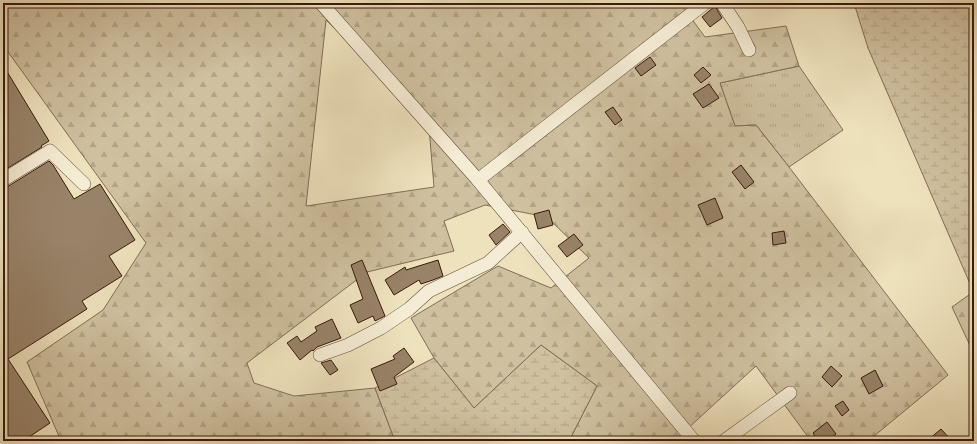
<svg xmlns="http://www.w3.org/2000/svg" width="977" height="444" viewBox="0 0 977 444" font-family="'Sorts Mill Goudy',serif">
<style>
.grass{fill:url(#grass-tufts);stroke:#846d56}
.forest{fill:url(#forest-firs);stroke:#846d56;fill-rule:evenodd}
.wetland{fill:url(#wetland-marsh);stroke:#846d56}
.building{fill:#988268;stroke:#3a1a0c}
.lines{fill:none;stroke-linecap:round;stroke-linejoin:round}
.minor-casing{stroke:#674c38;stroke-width:14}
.minor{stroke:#f4ecd4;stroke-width:13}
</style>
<defs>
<pattern id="grass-tufts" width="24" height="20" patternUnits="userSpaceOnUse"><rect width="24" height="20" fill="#cfc09f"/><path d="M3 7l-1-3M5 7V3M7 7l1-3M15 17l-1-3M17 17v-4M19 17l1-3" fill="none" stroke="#b2a488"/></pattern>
<pattern id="forest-firs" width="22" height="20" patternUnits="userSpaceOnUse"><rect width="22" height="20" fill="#cfc09f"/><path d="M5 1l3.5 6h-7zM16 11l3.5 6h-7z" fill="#b2a488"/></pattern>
<pattern id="wetland-marsh" width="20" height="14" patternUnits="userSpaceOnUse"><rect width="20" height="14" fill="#cfc09f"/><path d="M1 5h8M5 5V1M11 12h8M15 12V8" fill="none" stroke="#b2a488"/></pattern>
</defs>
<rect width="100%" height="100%" fill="#eee2bd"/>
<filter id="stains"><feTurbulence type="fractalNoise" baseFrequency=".005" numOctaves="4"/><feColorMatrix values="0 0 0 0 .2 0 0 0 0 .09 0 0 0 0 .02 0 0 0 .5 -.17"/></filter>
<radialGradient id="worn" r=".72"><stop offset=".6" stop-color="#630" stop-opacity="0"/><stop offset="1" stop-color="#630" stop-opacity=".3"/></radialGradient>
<path class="grass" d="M799,66L843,130L789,167L756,125L735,126L720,83Z"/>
<g class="forest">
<path d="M3,3H680L705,37L786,26L799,66L720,83L735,126L756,125L789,167L948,375L868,441H811L756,366L674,441H569L597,386L541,345L474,408L434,358L411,318L498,266L551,288L589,258L547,217L485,205L444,221L454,251L367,272L247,363L254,383L294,396L375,388L395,441H61L27,362L103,310L146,243L3,45ZM326,20L428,116L434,187L306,206Z"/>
<path d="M973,292L974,293V354L952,307Z"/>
</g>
<g class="wetland">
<path d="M854,3H967L974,19V293L868,48Z"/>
<path d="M541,345L597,386L569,441H395L375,388L434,358L474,408Z"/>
</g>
<g class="building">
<path d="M715,6L722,18L710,27L702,17Z"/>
<path d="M650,57L656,65L641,76L635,68Z"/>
<path d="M3,65L49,141L41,146L42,147L3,171Z"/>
<path d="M703,67L711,75L701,83L694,75Z"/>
<path d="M709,84L719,98L703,108L693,94Z"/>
<path d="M613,107L622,120L615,125L605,112Z"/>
<path d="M49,161L53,165L74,199L100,184L135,240L109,256L122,276L82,301L87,309L8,359L50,423L23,441H3V188L7,187Z"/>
<path d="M741,165L754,182L745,189L732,172Z"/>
<path d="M715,198L723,218L707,225L698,205Z"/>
<path d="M549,210L553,225L538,229L534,214Z"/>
<path d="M503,224L510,232L496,245L489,235Z"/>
<path d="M784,231L786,243L773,245L772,233Z"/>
<path d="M574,234L583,245L567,257L558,246Z"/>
<path d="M362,260L385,316L375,321L373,316L358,323L350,305L363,299L351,265Z"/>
<path d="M438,260L443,276L433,280L421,284L419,280L394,295L385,280L405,267L406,270Z"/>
<path d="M332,319L341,338L317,347L313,351L312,350L300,360L287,343L297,336L301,342L317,331L315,327Z"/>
<path d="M404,348L414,362L394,377L397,384L380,391L371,369L395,359L393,356Z"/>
<path d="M331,360L338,370L330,375L321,363Z"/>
<path d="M831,366L842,376L832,387L822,377Z"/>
<path d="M875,370L883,386L869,394L861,378Z"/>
<path d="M843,401L849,410L842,416L835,406Z"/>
<path d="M827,422L836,434L827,441H818L813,433Z"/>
<path d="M941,429L952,441H927Z"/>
</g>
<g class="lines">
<g class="minor-casing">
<g id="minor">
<path d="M321,3L478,180L694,441"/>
<path d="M722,3L738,27L749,50"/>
<path d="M3,180L50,151L84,184"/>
<path d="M478,180L705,3"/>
<path d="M320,355L348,345L381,328L409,309L429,291L488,263L522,232"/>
<path d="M724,441L790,393"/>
</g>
</g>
<use href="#minor" class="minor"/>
</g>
<rect width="977" height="444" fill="none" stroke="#eee2bd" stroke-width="16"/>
<rect x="4" y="4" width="969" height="436" fill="none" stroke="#3a1a0c" stroke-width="2"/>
<rect x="8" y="8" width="961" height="428" fill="none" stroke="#3a1a0c"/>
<rect width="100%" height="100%" filter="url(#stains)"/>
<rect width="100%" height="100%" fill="url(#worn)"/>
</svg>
